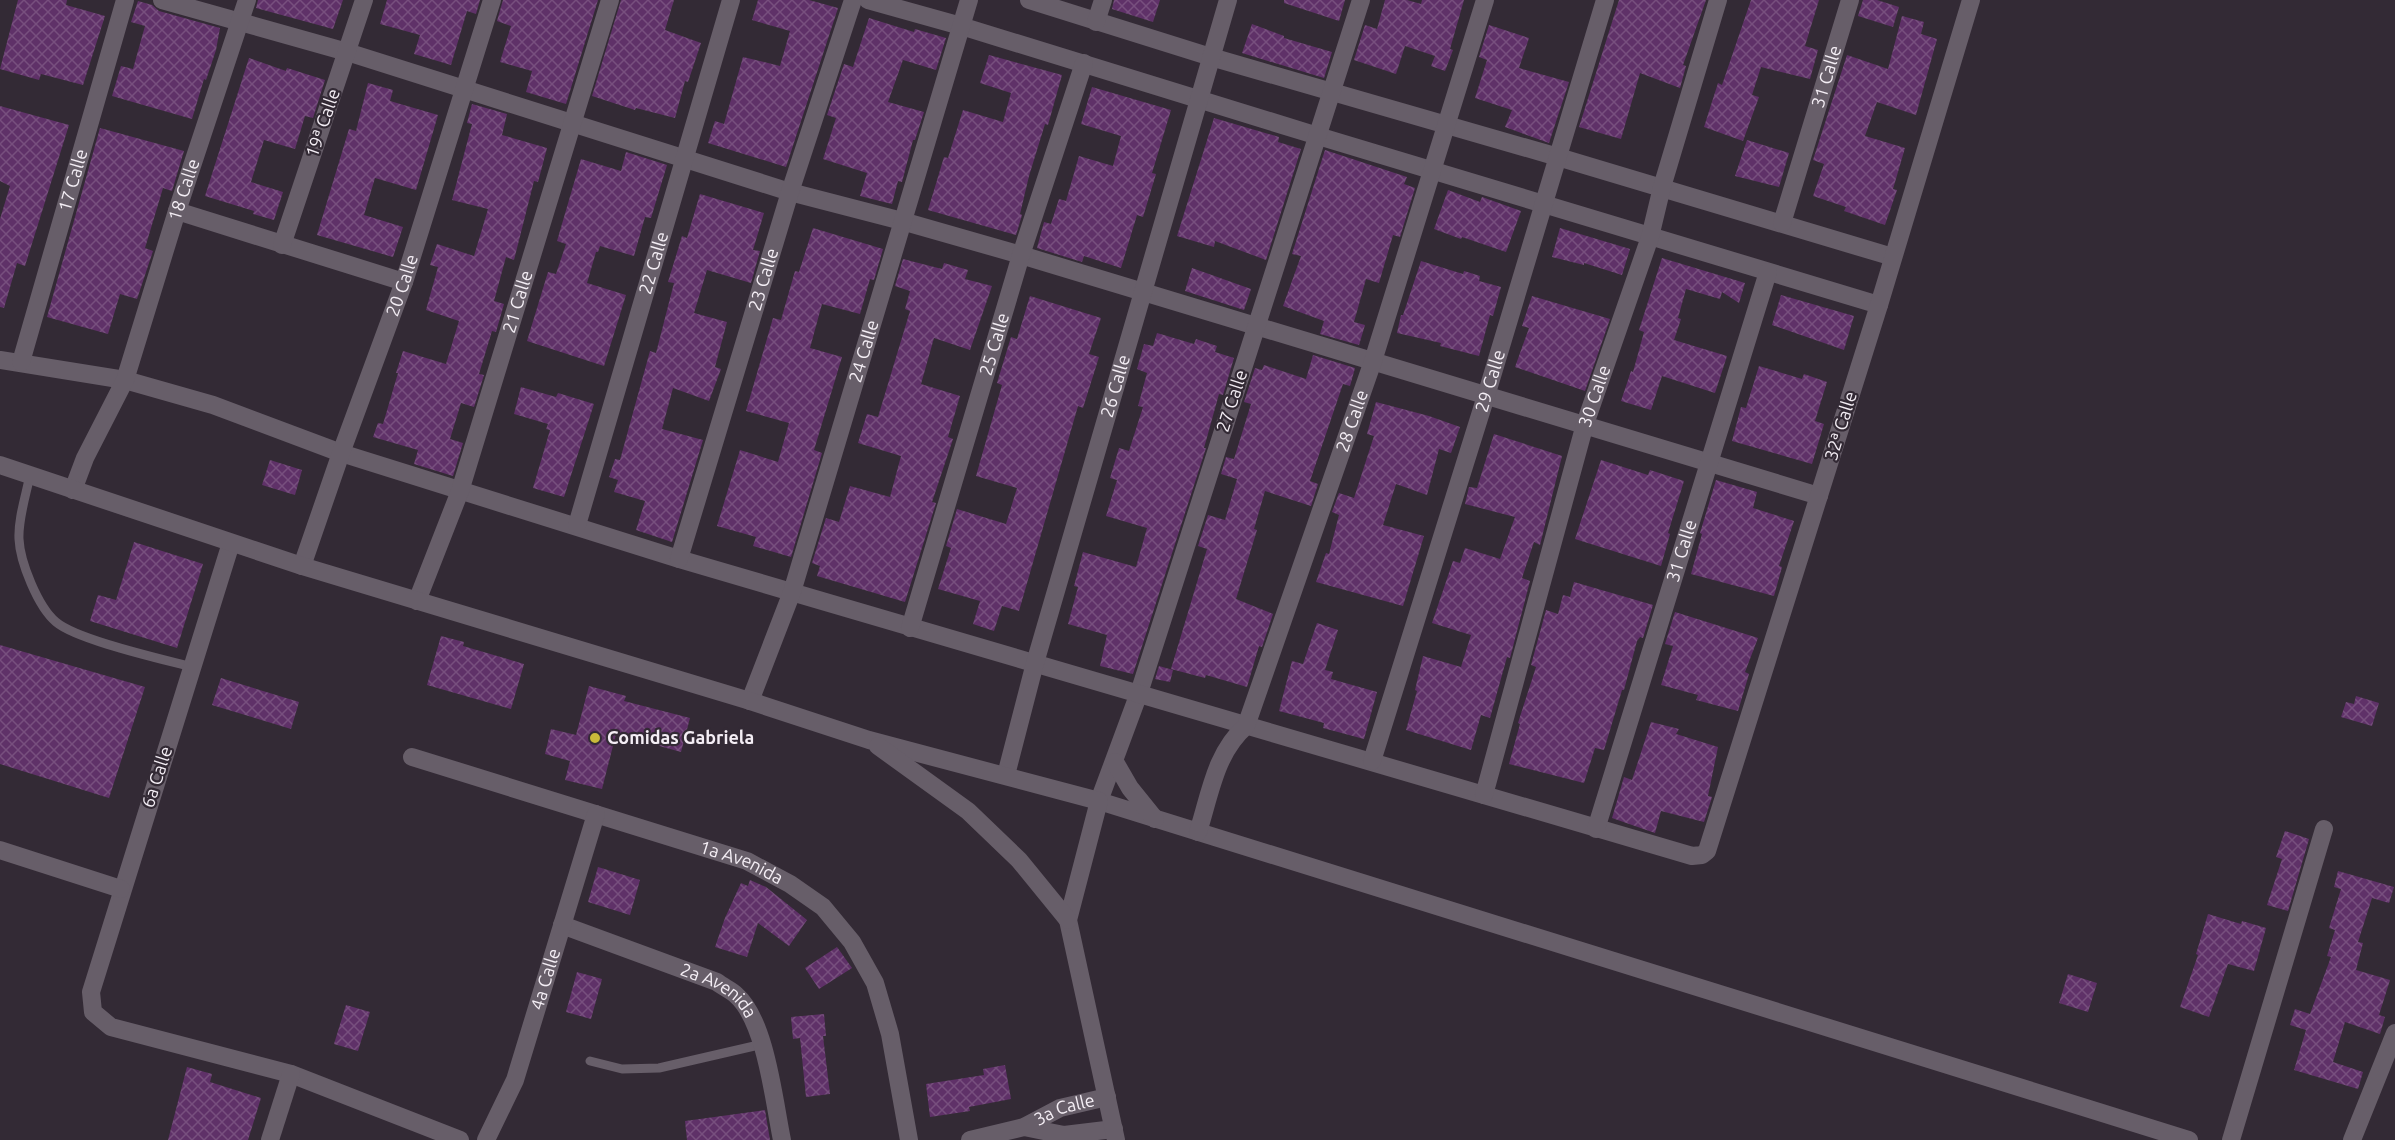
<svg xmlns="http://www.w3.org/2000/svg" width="2395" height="1140" viewBox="0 0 2395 1140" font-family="Ubuntu,sans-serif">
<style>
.building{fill:url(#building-cross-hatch)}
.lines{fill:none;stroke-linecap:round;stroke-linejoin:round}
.service{stroke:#675e69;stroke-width:9}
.minor{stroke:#675e69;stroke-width:18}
.tertiary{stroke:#675e69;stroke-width:18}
.poi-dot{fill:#c9ba3a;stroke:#332a35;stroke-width:2}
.labels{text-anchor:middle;stroke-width:4.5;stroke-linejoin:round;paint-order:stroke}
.street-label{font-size:18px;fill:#f4eef5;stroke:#332a35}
.poi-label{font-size:18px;font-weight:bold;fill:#f4eef5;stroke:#332a35;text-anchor:start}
</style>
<defs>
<pattern id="building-cross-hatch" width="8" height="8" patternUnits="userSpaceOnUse" patternTransform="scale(1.5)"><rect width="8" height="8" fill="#5f3168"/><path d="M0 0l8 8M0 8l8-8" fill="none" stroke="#774f7e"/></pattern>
</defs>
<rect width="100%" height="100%" fill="#332a35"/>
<g class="building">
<path d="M18,0H67L66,5L105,16L83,85L41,74L39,80L0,69Z"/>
<path d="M258,0H343L333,29L256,8Z"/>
<path d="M387,0H480L476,14L467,11L451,65L414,54L420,35L380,24Z"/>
<path d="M503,0H598L566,104L526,92L532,71L500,62L511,26L497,21Z"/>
<path d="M621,0H674L665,30L701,43L688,82L685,81L675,118L636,108L635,110L592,96Z"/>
<path d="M758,0H809L838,8L786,167L708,143L715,121L724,124L743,57L780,66L790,31L752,20Z"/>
<path d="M1114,0H1160L1153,22L1112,9Z"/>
<path d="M1284,0H1345L1339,21L1284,3Z"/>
<path d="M1385,0H1407L1421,4L1422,0H1464L1450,49L1453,50L1445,71L1431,66L1435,56L1405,46L1396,74L1354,60L1365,25L1377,29Z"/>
<path d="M1619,0H1706L1683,65L1686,66L1680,88L1640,73L1621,139L1579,127Z"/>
<path d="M1751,0H1819L1805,46L1818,50L1810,79L1761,67L1752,95L1759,97L1743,141L1704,127L1718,83L1722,85Z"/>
<path d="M1863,0H1877L1899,7L1893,27L1858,16Z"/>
<path d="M138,1L152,5L159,11L220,28L216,50L206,80L204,79L192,119L112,96L121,66L133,69L145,26L131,22Z"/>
<path d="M1902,16L1924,22L1921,34L1937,39L1916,115L1877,102L1865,136L1905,148L1893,189L1897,190L1885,225L1844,211L1846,207L1813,196L1824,164L1813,160L1847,55L1888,69Z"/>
<path d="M869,18L914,32L915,29L946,38L936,70L903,60L888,102L924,112L915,140H913L902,182L898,181L892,204L860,196L867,173L823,159L836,118L827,115L844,64L853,67Z"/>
<path d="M1252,24L1284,36V38L1332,52L1324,78L1242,53Z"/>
<path d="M1489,25L1529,38L1519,68L1569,82L1549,143L1505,127L1512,110L1475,98L1487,60L1479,57Z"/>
<path d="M989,55L1062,75L1048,125L1045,124L1029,176L1020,214L1022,215L1016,235L928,210L944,157L948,158L963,110L1003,122L1011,93L980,83Z"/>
<path d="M249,58L286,71L287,68L325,80L313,118L305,116L295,149L264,140L251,182L283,192L274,220L253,214L254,211L205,196Z"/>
<path d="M368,83L393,90L390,101L438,115L416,190L375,178L364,215L403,227L393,257L317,235L349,129L356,131Z"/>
<path d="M1092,87L1171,110L1152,173L1156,174L1143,217L1137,215L1121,268L1084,256L1082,262L1037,248L1044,222L1051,224L1059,199L1066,201L1079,156L1113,166L1121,136L1081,124Z"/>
<path d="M472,104L507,114L502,135L547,148L538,182L534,181L514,260L506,257L494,301L504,304L496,332L492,331L479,374L484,375L474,407L461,403L450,439L463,443L453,476L414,464L418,450L373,437L378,423L383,424L398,373H396L403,351L446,364L459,321L426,310L438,267L430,265L437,244L474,256L488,209L452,200L472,124L467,123Z"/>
<path d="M0,106L69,125L25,266L17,263L4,308L0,307V219L10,186L0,181Z"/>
<path d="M1214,118L1279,137L1278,142L1301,149L1266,260L1215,241L1214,247L1177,236Z"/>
<path d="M100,128L184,151L172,191L163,188L145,248L153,251L137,299L120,294L108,334L47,317Z"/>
<path d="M1747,140L1789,153L1779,187L1735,176Z"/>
<path d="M1325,150L1407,177L1404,184L1415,188L1400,237L1393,235L1379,283L1366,279L1354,322L1365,325L1359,345L1320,334L1324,321L1283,306L1301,256L1292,254Z"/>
<path d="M626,152L667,165L651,218L645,217L634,256L600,246L598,252H596L587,283L626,295L604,366L527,341L548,272L556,274L566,244L557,241L581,159L621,171Z"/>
<path d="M1448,190L1480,202L1482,197L1521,211L1506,252L1462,237L1461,239L1434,229Z"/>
<path d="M700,194L764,213L753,250L760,251L751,283L707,270L694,313L727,322L715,367L721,369L709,401L673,388L662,429L703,440L672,542L636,530L645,501L614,492L618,480L609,477L615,459L620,460L650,351L656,353L674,283L668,282L682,236L687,238Z"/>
<path d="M813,228L883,249L874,280L870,279L860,314L822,304L810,348L842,357L814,450L822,453L791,557L753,546L756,537L717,526L740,450L778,462L789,423L746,411L773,318L781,320L795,271L799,272Z"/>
<path d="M1560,228L1630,249L1622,275L1584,263V265L1552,257Z"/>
<path d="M1662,258L1745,283L1739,303L1722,292L1720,299L1686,289L1678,318L1681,319L1674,340L1727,356L1715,393L1662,376L1651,410L1621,401L1631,371L1633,372L1644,332L1639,330Z"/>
<path d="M903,259L942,269L944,263L968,270L965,279L992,286L970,350L934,338L921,384L960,396L948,437L953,439L932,502L936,503L905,602L817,576L820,566L812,563L826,518L839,522L850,486L890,497L901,456L858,443L867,414L878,417L910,311L905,309L910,291L895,286Z"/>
<path d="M1421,261L1463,274L1464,271L1480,276L1479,281L1501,287L1493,316L1490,315L1479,356L1440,346L1441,343L1397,333L1401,315H1403Z"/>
<path d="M1192,268L1251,289L1244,310L1185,291Z"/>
<path d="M1781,295L1854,316L1844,350L1772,325Z"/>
<path d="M1030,296L1101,318L1089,354L1099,357L1083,408L1078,406L1019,611L1002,606L994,631L973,624L980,601L938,589L951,548L946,546L957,509L1006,524L1017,488L976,476L1002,385L997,383L1011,337L1017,339Z"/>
<path d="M1532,296L1610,319L1585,391L1515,367L1529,328L1522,326Z"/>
<path d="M1157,333L1194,344L1196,339L1217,346L1215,352L1234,358L1223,395L1219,394L1204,448H1206L1133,674L1100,666L1107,635L1068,624L1078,587L1074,586L1083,552L1136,567L1147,528L1106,516L1117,480L1110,478L1119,448L1129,451L1143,407L1138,406L1147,373L1137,369L1144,344L1153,346Z"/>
<path d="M1313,355L1355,368L1350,386L1343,384L1310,481L1318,484L1311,506L1265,491L1254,529L1257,530L1236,599L1273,614L1262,647L1259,646L1247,687L1206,675L1205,678L1171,669L1207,549L1198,546L1208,515L1225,520L1237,479L1221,474L1226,457L1234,459L1251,404L1244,402L1255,368L1262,370L1264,365L1306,379Z"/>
<path d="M1759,366L1802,379L1804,374L1827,382L1815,421L1824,424L1812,464L1732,441L1741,407L1746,408Z"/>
<path d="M521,387L556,397L558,393L594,404L564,497L533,488L550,430L546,429L548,424L514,414Z"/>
<path d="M1376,402L1429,416L1460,427L1451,453L1439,449L1427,495L1396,484L1383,525L1424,536L1403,606L1316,582L1326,553L1329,554L1339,515L1332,512L1339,493L1354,498L1374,436L1367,434Z"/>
<path d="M1494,434L1562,456L1540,545L1534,542L1522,578L1530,581L1510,658L1507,657L1490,718L1481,715L1471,750L1406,730L1417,691L1415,690L1423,656L1461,667L1471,635L1432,623L1453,561L1460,563L1465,548L1500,559L1515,517L1465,504L1469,487L1477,488Z"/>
<path d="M270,460L302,470L295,495L262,485Z"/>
<path d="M1601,460L1648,475L1650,470L1684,481L1668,533L1670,534L1661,566L1575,539Z"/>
<path d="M1716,480L1757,492L1753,508L1794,521L1779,566L1782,567L1774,596L1691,574L1702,534L1700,533Z"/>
<path d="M134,542L203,564L177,648L90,621L98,595L116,600Z"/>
<path d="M1574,582L1653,605L1643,638L1640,637L1637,641L1624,690H1622L1604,750L1595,748L1584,783L1509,764L1520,724L1518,723L1536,667L1531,665L1546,610L1558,614L1563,595L1570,597Z"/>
<path d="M1675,612L1758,638L1745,672L1749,674L1738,711L1696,700L1698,695L1661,685L1673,646L1665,644Z"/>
<path d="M1317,623L1338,630L1325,670L1333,672L1331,679L1377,692L1364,739L1323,728L1324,723L1279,711L1292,661L1303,664Z"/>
<path d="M441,636L464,642L463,646L524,664L511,709L427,685Z"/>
<path d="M0,645L145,687L109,798L0,764Z"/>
<path d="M1159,666L1173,670L1170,682L1155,679Z"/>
<path d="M221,678L299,702L291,729L212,705Z"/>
<path d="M589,686L626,696L624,701L690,718L681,752L616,734L602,789L565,780L570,761L545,754L551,729L576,735Z"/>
<path d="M2356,696L2379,703L2372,726L2341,717L2346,702L2354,704Z"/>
<path d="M1651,722L1679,729L1676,734L1718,747L1708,796L1712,797L1704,822L1661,811L1655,833L1612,818L1624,777L1632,780Z"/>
<path d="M2285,831L2309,839L2288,911L2267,905L2282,859L2276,857Z"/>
<path d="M598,867L640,880L630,915L588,902Z"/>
<path d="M2338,871L2394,887L2389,903L2372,898L2358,942L2363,943L2356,970L2390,980L2379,1015L2385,1017L2380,1034L2345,1022L2333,1062L2363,1072L2358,1089L2294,1070L2306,1030L2290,1025L2295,1009L2310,1014L2331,957L2327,956L2335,930L2329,928L2341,889L2334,887Z"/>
<path d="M750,880L766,887L807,920L789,946L758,923L747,957L715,947L725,918L741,883L748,886Z"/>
<path d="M2208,914L2241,924L2242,921L2266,928L2254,971L2228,964L2209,1017L2180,1007L2198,955L2196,954Z"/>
<path d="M837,947L852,968L819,989L805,968Z"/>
<path d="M577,972L602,979L591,1019L566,1012Z"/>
<path d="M2068,974L2097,983L2088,1012L2059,1003Z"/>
<path d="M346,1005L370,1012L358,1051L334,1044Z"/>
<path d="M824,1014L826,1036H823L830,1094L806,1097L800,1038L793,1039L791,1017Z"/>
<path d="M1005,1065L1011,1099L969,1107L970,1111L930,1117L926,1084L984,1075L983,1069Z"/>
<path d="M187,1067L212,1074L210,1082L261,1098L248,1140H168Z"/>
<path d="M765,1110L770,1140H687L685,1121Z"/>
</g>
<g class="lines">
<g class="service">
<path d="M30,475C26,495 18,519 19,539C20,562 38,607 56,622C77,640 162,659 192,667"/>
<path d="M590,1061L622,1069L659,1068L763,1044"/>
</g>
<g class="minor">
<path d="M162,0L347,52L790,192L902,221L1021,255L1819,496"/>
<path d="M868,0L961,26L1318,136L1879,305"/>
<path d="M1029,0L1211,57L1558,157L1893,257"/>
<path d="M1361,0L1139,693L1099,801L2189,1140"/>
<path d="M1096,22L1103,0"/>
<path d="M177,211L404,282"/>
<path id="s1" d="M1782,223L1850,0"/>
<path d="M282,245L364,0"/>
<path d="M0,360L125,380L213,405L341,453L679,559L1692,856L1702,855L1707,851L1879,305L1971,0"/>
<path id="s2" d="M21,362L125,0"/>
<path id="s3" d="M73,490L85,458L125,380L177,211L247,0"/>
<path id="s4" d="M577,525L731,0"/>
<path d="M231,543L91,992L93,1012L111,1027L291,1074L460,1140"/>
<path id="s5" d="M679,559L790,192L853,0"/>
<path id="s6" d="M302,566L341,453L404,282L492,0"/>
<path id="s7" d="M417,601L460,491L610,0"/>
<path id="s8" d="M910,628L1021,255L1084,63"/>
<path id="s9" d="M750,701L792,592L969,0"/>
<path id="s10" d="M412,757L747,861L790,884L823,907L852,942L875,983L890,1034L909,1140"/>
<path id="s11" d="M1372,761L1486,396L1605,0"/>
<path d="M1115,762L1130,788L1155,819"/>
<path id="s12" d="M1006,775L1035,663L1228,0"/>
<path id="s13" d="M1484,795L1585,424L1650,237L1662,187L1718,0"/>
<path id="s14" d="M1596,829L1768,272"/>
<path id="s15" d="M1198,832C1210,795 1215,753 1246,726L1373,361L1485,0"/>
<path d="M0,850L121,889"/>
<path id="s16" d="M562,925L717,982C723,987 731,990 736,995C766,1021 774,1102 782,1140"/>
<path d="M1024,1127L1064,1135L1114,1129"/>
<path d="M270,1140L291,1074"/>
<path id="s17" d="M486,1140L515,1080L596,814"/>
<path id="s18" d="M970,1140L1024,1127L1060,1108L1107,1097"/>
<path d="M2231,1140L2324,829"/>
<path d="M2352,1140L2395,1033"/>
</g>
<g class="tertiary">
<path d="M0,465L302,566L750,701L869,740L1099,801L1068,920L1116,1140"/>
<path d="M878,746L968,811L1019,860L1068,920"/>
</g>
</g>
<circle class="poi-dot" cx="595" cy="738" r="6"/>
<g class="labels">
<g class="street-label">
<text dy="6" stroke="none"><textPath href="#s1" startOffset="153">31 Calle</textPath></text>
<text transform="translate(323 123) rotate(-71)" y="6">19ª Calle</text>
<text dy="6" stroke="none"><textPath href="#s2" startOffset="189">17 Calle</textPath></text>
<text dy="6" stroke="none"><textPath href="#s3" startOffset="321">18 Calle</textPath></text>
<text dy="6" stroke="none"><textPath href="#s4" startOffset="273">22 Calle</textPath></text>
<text dy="6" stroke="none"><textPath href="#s5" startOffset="292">23 Calle</textPath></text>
<text dy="6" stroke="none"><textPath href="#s6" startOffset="298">20 Calle</textPath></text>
<text dy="6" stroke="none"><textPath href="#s7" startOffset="316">21 Calle</textPath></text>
<text dy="6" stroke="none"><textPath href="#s8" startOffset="296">25 Calle</textPath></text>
<text dy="6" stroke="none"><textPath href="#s9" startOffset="368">24 Calle</textPath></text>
<text dy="6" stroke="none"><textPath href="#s11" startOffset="398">29 Calle</textPath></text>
<text dy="6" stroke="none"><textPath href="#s12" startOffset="404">26 Calle</textPath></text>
<text dy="6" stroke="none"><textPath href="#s13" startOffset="414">30 Calle</textPath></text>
<text transform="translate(1232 401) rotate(-72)" y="6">27 Calle</text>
<text dy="6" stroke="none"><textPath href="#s15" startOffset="441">28 Calle</textPath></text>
<text transform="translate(1841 426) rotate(-73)" y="6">32ª Calle</text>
<text dy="6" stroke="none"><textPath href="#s14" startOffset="291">31 Calle</textPath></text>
<text transform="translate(157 777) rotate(-72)" y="6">6a Calle</text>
<text dy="6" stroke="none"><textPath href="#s10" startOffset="346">1a Avenida</textPath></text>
<text dy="6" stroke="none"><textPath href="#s17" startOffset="172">4a Calle</textPath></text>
<text dy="6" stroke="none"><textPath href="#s16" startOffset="171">2a Avenida</textPath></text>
<text dy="6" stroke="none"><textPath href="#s18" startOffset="100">3a Calle</textPath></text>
</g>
<g class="poi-label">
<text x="607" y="744">Comidas Gabriela</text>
</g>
</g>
</svg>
